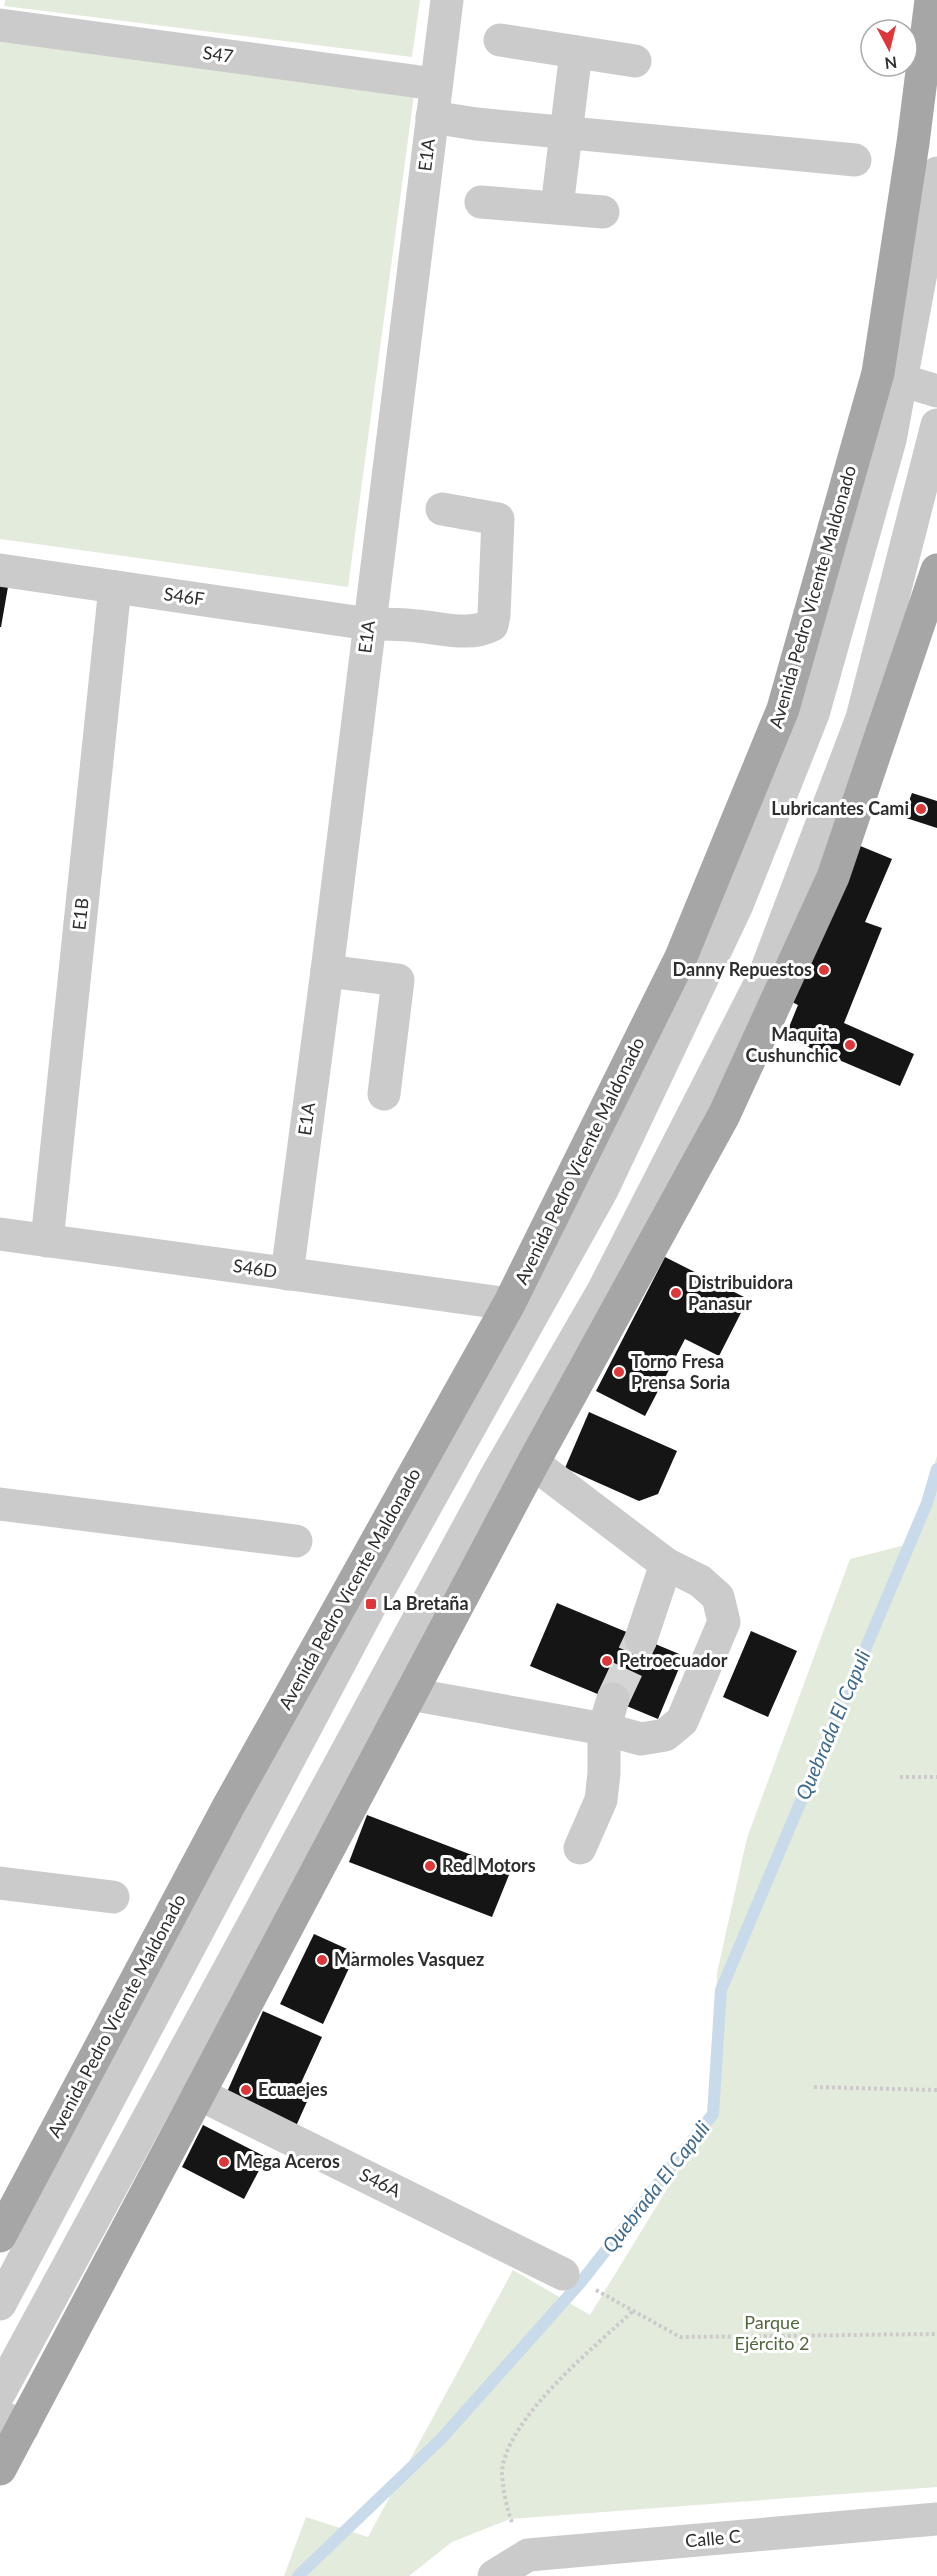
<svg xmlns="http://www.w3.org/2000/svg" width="937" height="2576" viewBox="0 0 937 2576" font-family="Lato,sans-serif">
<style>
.green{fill:#e3ebdc}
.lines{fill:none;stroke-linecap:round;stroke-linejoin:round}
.stream{stroke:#c9dbea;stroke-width:12}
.building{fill:#151515}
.minor-tunnel{stroke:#d5d5d5;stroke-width:33;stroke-dasharray:33 16;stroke-linecap:butt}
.path{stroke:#cbcbcb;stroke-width:4;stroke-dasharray:3 3;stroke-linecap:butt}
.minor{stroke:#cbcbcb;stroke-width:33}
.major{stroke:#a6a6a6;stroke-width:33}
.poi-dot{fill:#dd373a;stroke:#fff;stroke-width:2}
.labels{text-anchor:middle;stroke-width:6;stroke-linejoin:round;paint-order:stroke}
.street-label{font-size:18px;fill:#2e2e2e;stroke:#fff}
.poi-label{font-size:18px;font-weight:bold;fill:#2e2e2e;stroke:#fff;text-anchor:start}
.park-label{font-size:18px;fill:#4f673d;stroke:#fff}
.water-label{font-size:20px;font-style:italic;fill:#3f6a8c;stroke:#fff}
</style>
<rect width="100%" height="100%" fill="#fff"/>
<g class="green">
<path d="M5,0H420L412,57L4,6Z"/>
<path d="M0,38L414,95L348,587L0,539Z"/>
<path d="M937,1456V2487L510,2519L452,2542L409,2576H284L306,2517L368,2537L513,2270L590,2315L713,2114L717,1973L747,1838L850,1559L909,1544Z"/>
</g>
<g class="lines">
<path class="stream" d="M298,2576L441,2439L581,2282L713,2114L721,1990L927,1503L937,1469"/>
</g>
<g class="building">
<path d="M0,579L9,581L1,627H0Z"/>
<path d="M912,793L937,801V828L903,817Z"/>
<path d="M853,843L892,859L865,922L882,928L844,1023L914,1054L900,1086L785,1037L798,1005L788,1000Z"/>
<path d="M665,1257L748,1299L719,1356L685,1339L645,1416L596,1391Z"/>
<path d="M589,1412L677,1451L658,1494L639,1501L565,1468Z"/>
<path d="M557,1603L684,1656L658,1719L530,1666Z"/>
<path d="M751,1631L797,1651L768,1717L723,1697Z"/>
<path d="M367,1815L511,1870L492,1917L349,1862Z"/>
<path d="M314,1934L356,1953L323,2024L280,2004Z"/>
<path d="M263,2011L322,2037L301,2083L313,2088L293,2133L223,2101Z"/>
<path d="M203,2125L266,2157L244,2199L182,2167Z"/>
</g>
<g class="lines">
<path class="minor-tunnel" d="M613,1699L641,1639"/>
<g class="path">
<path d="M900,1777H937"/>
<path d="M814,2087L937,2090"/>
<path d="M596,2290L680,2337L937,2334"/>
<path d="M512,2522C507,2511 502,2484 502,2472C506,2418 596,2346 634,2310"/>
</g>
<g class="minor">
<path d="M0,25L435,84"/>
<path d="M500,40L635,61"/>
<path d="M432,117L476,124L855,160"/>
<path d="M481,202L603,212"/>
<path d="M557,207L576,52"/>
<path d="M878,373L937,391"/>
<path d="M0,570L369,624C385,624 401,624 417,626C442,628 469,637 492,625L494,615L498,519L442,509"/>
<path d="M327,971L398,980L384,1094"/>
<path d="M0,1234L509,1304"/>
<path d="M47,1241L115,587"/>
<path d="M287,1274L327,971L447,0"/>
<path d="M533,1463L666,1564L641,1639"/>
<path d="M0,1504L296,1541"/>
<path d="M410,1694L604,1729L613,1699"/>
<path d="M580,1848L601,1800L604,1773V1729L641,1739L665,1735L682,1721L724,1622L718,1597L700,1581L666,1564"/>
<path d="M0,1883L113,1897"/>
<path d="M197,2093L563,2274"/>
<path d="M0,2304L371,1604L602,1190L737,905L813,714L890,440L933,208L937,173"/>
<path d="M0,2392L495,1478L603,1291L765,974L862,718L937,425"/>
<path d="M0,2416L23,2427"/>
<path d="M494,2576L528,2555L937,2519"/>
</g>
<g class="major">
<path d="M0,2236L228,1807L509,1304L681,957L783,709L878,373L913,143L931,0"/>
<path d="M0,2469L533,1463L724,1115L833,877L937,570"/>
</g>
</g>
<g class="poi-dot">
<circle cx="921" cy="809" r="6"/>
<circle cx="824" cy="970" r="6"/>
<circle cx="850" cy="1045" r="6"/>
<circle cx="676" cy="1293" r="6"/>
<circle cx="619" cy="1372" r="6"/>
<rect x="365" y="1598" width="12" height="12" rx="3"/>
<circle cx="607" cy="1661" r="6"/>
<circle cx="430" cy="1866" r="6"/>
<circle cx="322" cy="1960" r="6"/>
<circle cx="246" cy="2090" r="6"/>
<circle cx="224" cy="2162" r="6"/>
</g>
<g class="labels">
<g class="street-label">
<text transform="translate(218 55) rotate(8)" y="6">S47</text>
<text transform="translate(427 155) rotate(-83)" y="6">E1A</text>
<text transform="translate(184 597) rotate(8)" y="6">S46F</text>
<text transform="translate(813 597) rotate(-74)" y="6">Avenida Pedro Vicente Maldonado</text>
<text transform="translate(367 637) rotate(-83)" y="6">E1A</text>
<text transform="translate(81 914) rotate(-84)" y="6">E1B</text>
<text transform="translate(307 1119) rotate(-82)" y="6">E1A</text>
<text transform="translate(580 1161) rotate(-64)" y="6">Avenida Pedro Vicente Maldonado</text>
<text transform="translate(255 1269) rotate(8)" y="6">S46D</text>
<text transform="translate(350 1589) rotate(-61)" y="6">Avenida Pedro Vicente Maldonado</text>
<text transform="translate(117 2016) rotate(-62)" y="6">Avenida Pedro Vicente Maldonado</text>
<text transform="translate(380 2183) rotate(26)" y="6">S46A</text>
<text transform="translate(713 2539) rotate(-5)" y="6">Calle C</text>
</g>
<g class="poi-label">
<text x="909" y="815" text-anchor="end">Lubricantes Cami</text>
<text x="812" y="976" text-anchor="end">Danny Repuestos</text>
<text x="838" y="1041" text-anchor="end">Maquita<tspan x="838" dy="21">Cushunchic</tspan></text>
<text x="688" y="1289">Distribuidora<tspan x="688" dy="21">Panasur</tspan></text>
<text x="631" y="1368">Torno Fresa<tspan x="631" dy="21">Prensa Soria</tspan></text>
<text x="383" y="1610">La Bretaña</text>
<text x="619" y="1667">Petroecuador</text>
<text x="442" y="1872">Red Motors</text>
<text x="334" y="1966">Marmoles Vasquez</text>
<text x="258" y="2096">Ecuaejes</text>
<text x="236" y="2168">Mega Aceros</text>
</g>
<g class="park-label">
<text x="772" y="2329">Parque<tspan x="772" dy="21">Ejército 2</tspan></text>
</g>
<g class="water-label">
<text transform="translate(833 1725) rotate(-67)" y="7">Quebrada El Capuli</text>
<text transform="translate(656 2187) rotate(-52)" y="7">Quebrada El Capuli</text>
</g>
</g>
<g transform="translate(889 48) rotate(173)"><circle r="28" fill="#ffffff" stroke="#ababab" stroke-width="1.5"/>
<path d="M0-4.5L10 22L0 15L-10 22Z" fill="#dd373a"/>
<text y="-9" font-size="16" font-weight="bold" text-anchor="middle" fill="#2e2e2e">N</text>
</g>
</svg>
